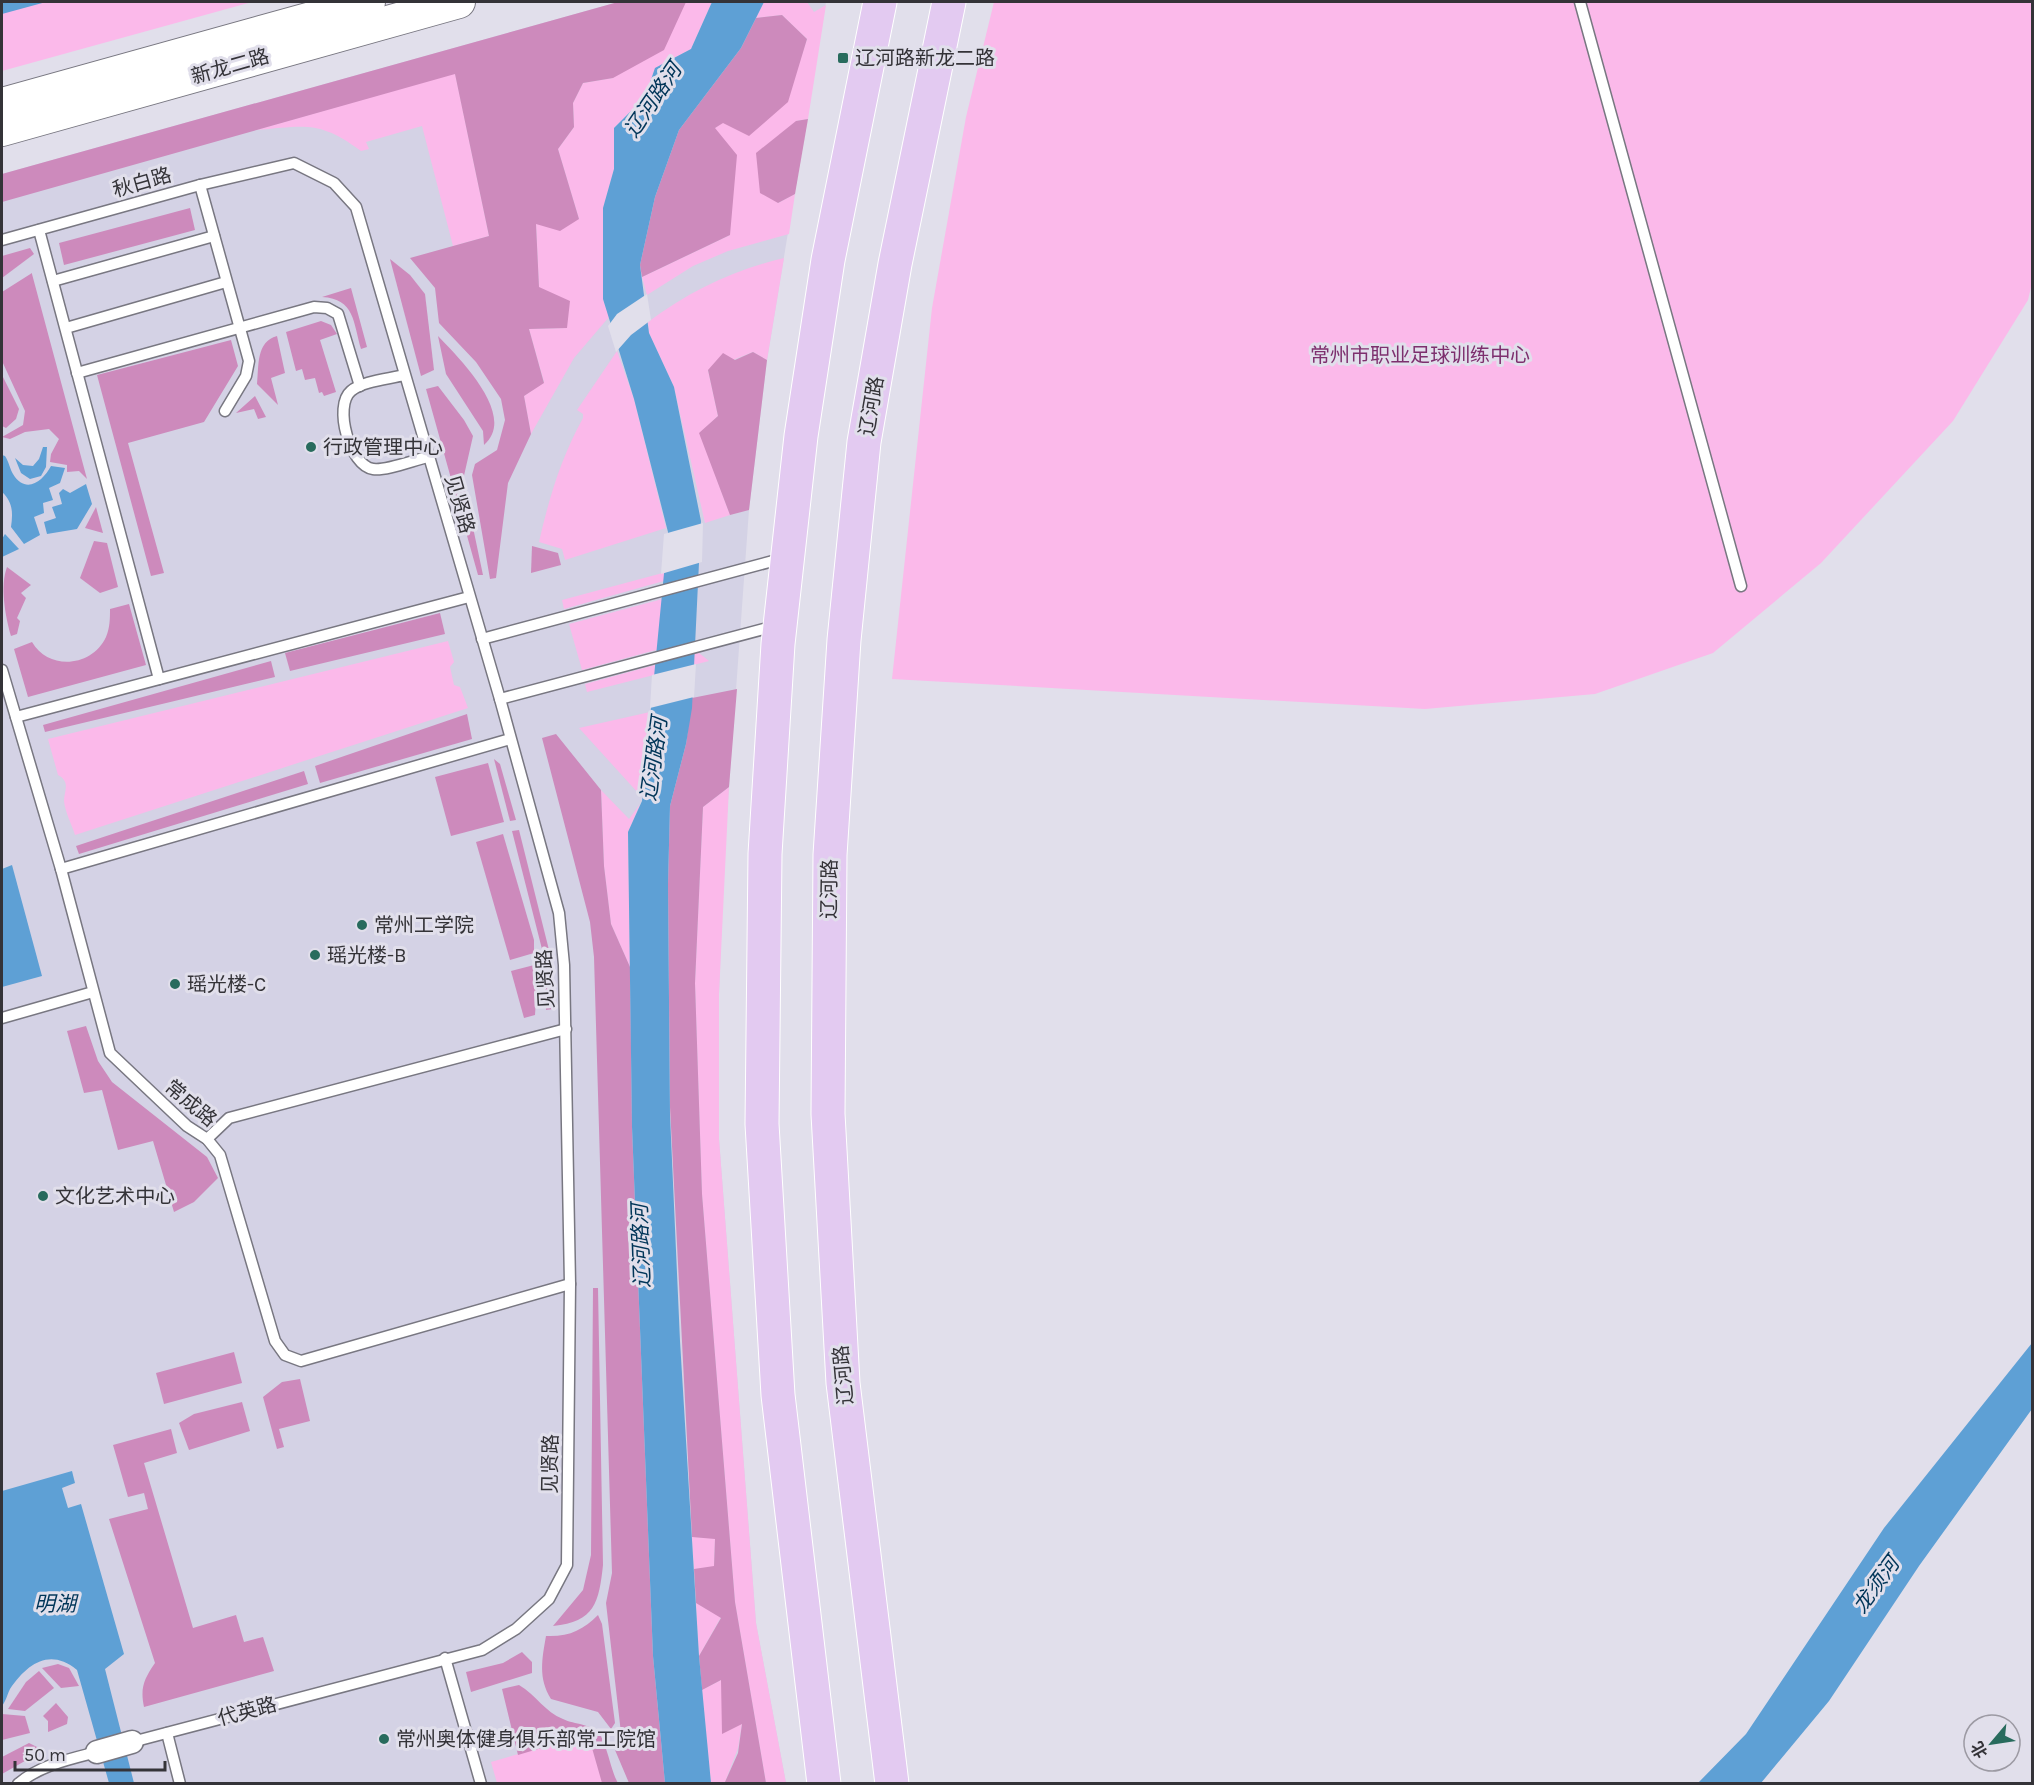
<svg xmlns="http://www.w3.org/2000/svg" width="2034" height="1785" viewBox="0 0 2034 1785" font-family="Karla,'Noto Sans SC',sans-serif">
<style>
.built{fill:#d4d2e5}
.green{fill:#fbb9ea}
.forest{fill:#cd8abc}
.water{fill:#5ea0d5}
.pier{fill:#e1dfeb}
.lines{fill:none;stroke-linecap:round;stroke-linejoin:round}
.lane-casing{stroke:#787781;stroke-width:13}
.street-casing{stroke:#787781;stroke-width:25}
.secondary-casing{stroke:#787781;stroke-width:34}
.primary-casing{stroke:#fff;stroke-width:35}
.lane{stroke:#fff;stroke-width:10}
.street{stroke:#fff;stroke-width:22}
.secondary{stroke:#fff;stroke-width:32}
.primary{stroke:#e3caf1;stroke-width:33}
.poi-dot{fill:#286b5d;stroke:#e1dfeb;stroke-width:2}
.labels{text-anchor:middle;stroke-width:6;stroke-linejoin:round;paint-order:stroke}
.poi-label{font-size:20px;fill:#343338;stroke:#e1dfeb;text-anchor:start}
.street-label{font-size:20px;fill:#343338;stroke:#e1dfeb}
.park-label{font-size:20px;fill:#7d2f6e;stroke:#e1dfeb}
.water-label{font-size:21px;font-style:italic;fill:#003558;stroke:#e1dfeb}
</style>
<rect width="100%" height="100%" fill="#e1dfeb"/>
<path class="built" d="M618,2H826L767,360L749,510L724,856L719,994V1139L756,1623L786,1783L2,1784V174Z"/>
<g class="green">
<path d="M2,2H252L2,71Z"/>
<path d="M686,2H712L691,49L655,68L645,97L614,128V169L603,209V299L609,317L574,358L531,434L524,396L544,382L529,329L567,328L539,287L536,223L579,219L558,149L574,127L573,103L583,83L613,78L678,17Z"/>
<path d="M764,2H807L814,12L826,5L808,119L796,121L778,203L795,194L789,234L728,251L693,266L647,295L642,277L730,235L715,128L799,63L807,39L782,15L756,18Z"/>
<path d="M994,2H2032V283L2028,300L1953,421L1821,563L1713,653L1595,694L1425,709L892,679L932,308L966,117Z"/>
<path d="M455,73L489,236L453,246L422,126L366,142L369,149L361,151C319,120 306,126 256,130Z"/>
<path d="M784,258L767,360L753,352L708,370L718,416L700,433L730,515L705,523L674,387L649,333L648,322C690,291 733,270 784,258Z"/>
<path d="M617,351L634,399L666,528L565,560L562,549L539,542C549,498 561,458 583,418V414L577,410Z"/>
<path d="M685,567L678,577L564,609L562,600Z"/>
<path d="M681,594L693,640L582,670L569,624Z"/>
<path d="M448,641L454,662L450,667L454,685L460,687L468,708L75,835C72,825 65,812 64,801C64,791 71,782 58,775L48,739Z"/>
<path d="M699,653L709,661L587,692L585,684Z"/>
<path d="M650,712L639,794L579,728Z"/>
<path d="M729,787L719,994V1139L756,1623L786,1783H766L735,1602L702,1194L695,983L703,807Z"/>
<path d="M601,790L629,819L640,804L628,832L630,967L611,924L604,866Z"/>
<path d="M692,1537L715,1538L714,1567L694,1569Z"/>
<path d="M696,1603L721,1617L699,1656Z"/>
<path d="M721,1680L742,1723L738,1748L725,1782L727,1783H711L702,1690Z"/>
<path d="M588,1734L603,1783H497L491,1762Z"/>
</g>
<g class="forest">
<path d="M618,2H686L664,50L613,78L583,83L573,103L574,127L558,149L579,219L560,231L536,224L539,287L570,301L567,328L529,329L544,383L524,396L531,434L508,483L496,578L490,579L472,475L475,464L497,450L505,420L501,399L476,362L439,323L435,288L410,258L489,236L455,74L2,202V174Z"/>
<path d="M782,15L807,39L788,102L749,136L723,123L715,128L737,155L730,235L642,277L640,265L655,197L679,130L741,48L756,18Z"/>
<path d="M808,119L795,194L778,203L760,193L756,153L796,121Z"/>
<path d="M190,208L195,230L64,265L59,243Z"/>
<path d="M30,248L34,254L2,278V256Z"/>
<path d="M390,259L410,275L425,294L434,370L421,376Z"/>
<path d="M32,273V274L87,479L79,471L67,472V465L50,462L51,454L59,439L49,429L25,432L10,439L2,437L23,425L25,411L2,361V292Z"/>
<path d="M351,288L367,347L361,349C353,322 355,299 322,297Z"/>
<path d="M321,321L331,325L337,334L320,340L336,392L324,396L322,392L319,393L315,378L305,380L302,369L296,371L286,332Z"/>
<path d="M277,336L285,373L271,378L278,405L257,384C259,365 256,342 277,336Z"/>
<path d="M438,336C459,358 518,416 484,445L483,431L446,374Z"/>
<path d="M231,340L238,366L204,422L128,443L164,573L151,576L97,375Z"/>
<path d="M753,352L767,360L749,510L730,515L699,433L718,416L708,370L723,353L735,360Z"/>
<path d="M2,375L19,409L16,419L6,428L2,426Z"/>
<path d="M438,386L464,420L473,436L463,480L483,575H478L426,389Z"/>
<path d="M255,396L266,417L258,419L254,409L236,413Z"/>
<path d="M96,507L103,533L85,528Z"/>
<path d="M94,541L107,543L118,587L100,593L80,578Z"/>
<path d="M532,546L558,553L561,565L531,573Z"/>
<path d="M7,567L31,585L21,593L26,598L17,618L20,621L17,634L11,636C5,615 0,586 7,567Z"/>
<path d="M129,604L146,665L28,697L14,649L32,642C49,671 92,667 106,637C110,628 110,618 110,609Z"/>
<path d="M440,613L445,634L290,671L285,653Z"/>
<path d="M271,661L275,677L45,732L43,725Z"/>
<path d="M737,689L729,787L703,807L695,983L702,1194L735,1602L766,1783L725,1782L738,1753L742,1724L722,1734L721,1680L702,1690L699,1656L721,1618L696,1603L694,1569L714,1566L715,1539L692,1537L670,1107L668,884L670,806L686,744L692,698Z"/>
<path d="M467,714L472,739L320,783L315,766Z"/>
<path d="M556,734L601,790L604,866L611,924L630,967L632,1127L653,1656L665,1783H629L615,1750L621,1733L606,1603L612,1573L594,957L590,922L542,738Z"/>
<path d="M494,759L500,764L516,820L510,821Z"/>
<path d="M488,763L504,822L451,836L435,777Z"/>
<path d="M304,771L308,784L79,854L76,846Z"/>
<path d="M519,830L550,954L553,1009L546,1010L544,957L512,831Z"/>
<path d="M503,834L534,940V953L510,960L476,842Z"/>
<path d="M538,964L535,1015L524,1018L511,971Z"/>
<path d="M86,1026L98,1061L112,1082L207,1157L218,1178L194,1202L174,1212L153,1141L118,1150L102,1090L84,1093L67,1031Z"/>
<path d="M593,1288H598L603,1565C599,1602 595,1622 553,1626L583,1590L591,1555Z"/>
<path d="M234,1352L242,1383L164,1404L156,1373Z"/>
<path d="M300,1379L310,1421L279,1429L284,1447L277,1449L263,1397L282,1382Z"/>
<path d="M242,1402L250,1431L189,1450L179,1423L194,1414Z"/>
<path d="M171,1429L177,1453L144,1463L193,1628L236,1615L244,1642L263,1637L274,1671L144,1707C140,1688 144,1679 155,1663L109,1519L148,1509L144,1493L128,1497L113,1445Z"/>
<path d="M598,1615L602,1624L615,1723L611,1729L598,1712L551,1699C538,1678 542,1659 546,1636C569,1637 583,1630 598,1615Z"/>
<path d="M522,1652L532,1662V1673L471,1692L466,1672L503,1663Z"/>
<path d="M58,1664L69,1668L79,1686L61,1688L42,1668Z"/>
<path d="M39,1671L54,1688L25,1711L8,1709L26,1682Z"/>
<path d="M519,1685C536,1695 545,1712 563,1719C575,1725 591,1723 600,1735C607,1745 611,1771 618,1783H602L588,1734L518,1755L502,1689Z"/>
<path d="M56,1703L68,1717L67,1724L48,1732V1721L43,1716Z"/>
<path d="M2,1714L25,1716L30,1733L2,1740Z"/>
<path d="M29,1743L37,1747L39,1753L2,1774V1757Z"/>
</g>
<g class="water">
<path d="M2,2H46L2,14Z"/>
<path d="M712,2H764L741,48L679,130L655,197L640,265L649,333L674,387L701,521L692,708L686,744L670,806L668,884L670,1115L680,1341L699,1656L711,1783H665L653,1656L632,1127L628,832L642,801L668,532L634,399L603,299V208L614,169V128L645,97L655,68L691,49Z"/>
<path d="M43,447H47L46,467L41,476L30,479L21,473L15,458L23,465L33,466L39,459Z"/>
<path d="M2,455L5,456C9,462 10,469 13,474C26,495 43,481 51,466L65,468L60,483L49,488L53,500L43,503L44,513L34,517L40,535L24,544L11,527C13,513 13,502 2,492Z"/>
<path d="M86,484L92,504L77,529L47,534L44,522L56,518L52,507L62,504L59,493L63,489L70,493Z"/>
<path d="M5,534L19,549L2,557V539Z"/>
<path d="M12,865L42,976L2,987V869Z"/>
<path d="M2032,1343V1409L1919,1566L1829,1701L1761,1783H1698L1746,1734L1884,1528Z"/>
<path d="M72,1471L75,1483L62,1488L68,1508L81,1504L124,1654L105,1669L134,1783H109L77,1670C50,1648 28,1663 10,1689C7,1695 6,1701 2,1706V1491Z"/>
</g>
<g class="pier">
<path d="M647,294L651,320L631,335L616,352L608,326L617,314Z"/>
<path d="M703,523L702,562L661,574L664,534Z"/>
<path d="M696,664L694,697L650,708L652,675Z"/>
</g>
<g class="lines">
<g class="lane-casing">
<g id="lane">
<path d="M1580,2L1741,586"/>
<path d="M200,185L249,361L246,376L225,411"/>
<path d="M39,230L159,679"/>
<path d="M2,240L200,185L294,163L334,183L356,207L500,699L559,913L564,965L570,1284L567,1565L549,1599L516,1629L482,1650L132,1742"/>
<path d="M53,281L214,236"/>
<path d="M66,328L226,282"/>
<path d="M77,373L314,307L327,308L338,314L360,386"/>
<path d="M404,375C389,379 363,381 351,391C333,406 350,466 373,469C386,471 414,460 428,457"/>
<path d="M482,639L784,558"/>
<path d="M2,670L61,869L110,1053L187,1126L207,1139L220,1155L275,1341L285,1355L301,1361L570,1284"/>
<path d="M500,699L775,626"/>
<path d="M16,717L469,597"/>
<path d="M61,869L510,739"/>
<path d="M2,1018L93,992"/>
<path d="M207,1139L229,1118L566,1029"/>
<path d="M445,1658L481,1784"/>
<path d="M167,1733L180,1784"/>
<path d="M18,1784C40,1765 70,1759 97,1752"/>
</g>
</g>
<g class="street-casing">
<path id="street" d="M97,1752L132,1742"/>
</g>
<g class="secondary-casing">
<g id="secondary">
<path d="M2,104L369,2"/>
<path d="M2,130L459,2"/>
</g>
</g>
<g class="primary-casing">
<g id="primary">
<path d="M824,1784L778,1395L762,1124L765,854L778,644L801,436L828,260L880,2"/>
<path d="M892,1784L843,1383L828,1114L830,855L844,640L864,442L895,264L949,2"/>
</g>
</g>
<use href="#lane" class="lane"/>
<use href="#street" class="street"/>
<use href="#secondary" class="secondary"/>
<use href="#primary" class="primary"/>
</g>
<g class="poi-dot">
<rect x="837" y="52" width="12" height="12" rx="3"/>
<circle cx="311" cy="447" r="6"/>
<circle cx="362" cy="925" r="6"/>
<circle cx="315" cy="955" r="6"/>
<circle cx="175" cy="984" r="6"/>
<circle cx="43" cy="1196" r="6"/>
<circle cx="384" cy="1739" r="6"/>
</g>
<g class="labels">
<g class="poi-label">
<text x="855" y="65">辽河路新龙二路</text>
<text x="323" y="454">行政管理中心</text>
<text x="374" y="932">常州工学院</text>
<text x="327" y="962">瑶光楼-B</text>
<text x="187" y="991">瑶光楼-C</text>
<text x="55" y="1203">文化艺术中心</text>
<text x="396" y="1746">常州奥体健身俱乐部常工院馆</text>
</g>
<g class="street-label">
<text transform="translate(230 66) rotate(-16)" y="7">新龙二路</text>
<text transform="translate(142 182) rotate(-16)" y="7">秋白路</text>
<text transform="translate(871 406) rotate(-80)" y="7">辽河路</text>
<text transform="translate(460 504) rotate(74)" y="7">见贤路</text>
<text transform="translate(829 889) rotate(-89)" y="7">辽河路</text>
<text transform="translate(545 979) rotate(-93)" y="7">见贤路</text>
<text transform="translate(191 1103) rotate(40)" y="7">常成路</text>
<text transform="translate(843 1375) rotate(-95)" y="7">辽河路</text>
<text transform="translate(550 1464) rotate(-89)" y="7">见贤路</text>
<text transform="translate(247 1711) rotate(-15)" y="7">代英路</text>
</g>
<g class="park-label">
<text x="1420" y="362">常州市职业足球训练中心</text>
</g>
<g class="water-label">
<text transform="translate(653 100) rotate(-56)" y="7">辽河路河</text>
<text transform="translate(654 759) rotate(-82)" y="7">辽河路河</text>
<text transform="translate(641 1246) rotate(-92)" y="7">辽河路河</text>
<text transform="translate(1876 1585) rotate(-54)" y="7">龙须河</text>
<text x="55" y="1611">明湖</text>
</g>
</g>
<rect width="2034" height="1785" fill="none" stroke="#343338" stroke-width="6"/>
<g transform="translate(1992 1743) rotate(241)"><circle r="28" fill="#e1dfeb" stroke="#9c9aa3" stroke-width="1.5"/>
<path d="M0-4.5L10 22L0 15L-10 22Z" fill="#286b5d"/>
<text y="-9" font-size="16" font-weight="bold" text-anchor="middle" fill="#343338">北</text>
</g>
<path d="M15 1761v9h150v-9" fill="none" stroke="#343338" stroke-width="3"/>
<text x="24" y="1761" font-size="18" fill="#343338" stroke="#e1dfeb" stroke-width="4.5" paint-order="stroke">50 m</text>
</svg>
